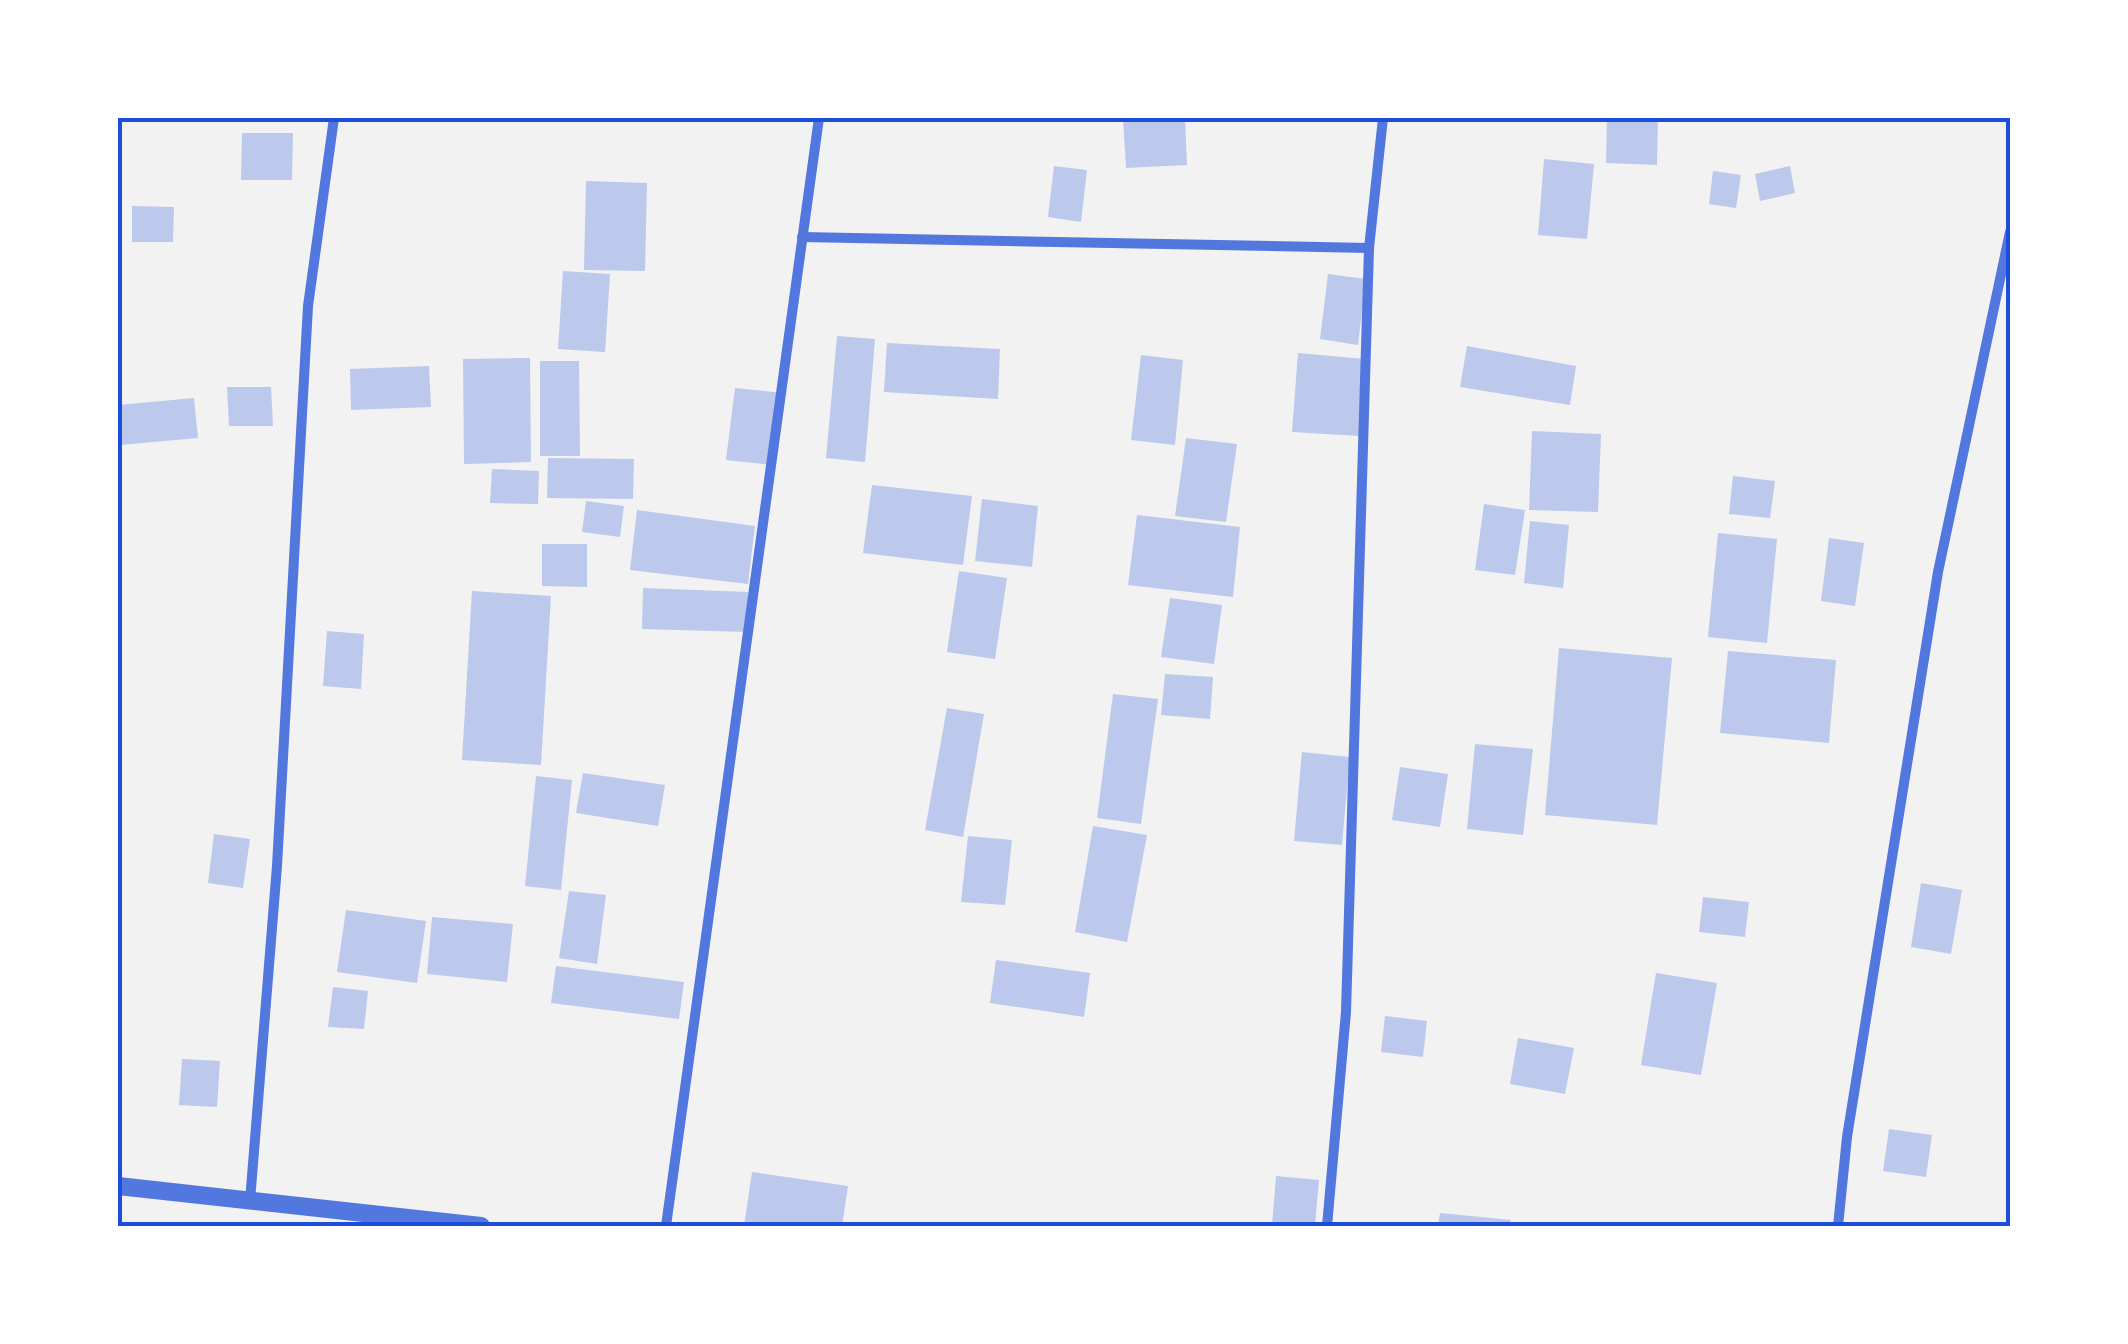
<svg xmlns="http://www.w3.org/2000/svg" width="2128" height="1344" viewBox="0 0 2128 1344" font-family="Ubuntu,sans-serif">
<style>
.building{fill:#bdc9ec}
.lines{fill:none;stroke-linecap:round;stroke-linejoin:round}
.minor{stroke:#5277de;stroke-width:10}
.tertiary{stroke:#5277de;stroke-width:18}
.neatline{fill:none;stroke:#1d4ed8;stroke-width:4}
</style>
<rect width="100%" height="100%" fill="#f2f2f2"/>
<g class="building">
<path d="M1123,118H1185L1187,165L1126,168Z"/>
<path d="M1607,118H1658L1657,165L1606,163Z"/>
<path d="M242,133H293L292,180H241Z"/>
<path d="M1544,159L1594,164L1587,239L1538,235Z"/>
<path d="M1054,166L1087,170L1081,222L1048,217Z"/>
<path d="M1790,166L1795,193L1760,201L1755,174Z"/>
<path d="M1713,171L1741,175L1736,208L1709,204Z"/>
<path d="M586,181L647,183L645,271L584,270Z"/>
<path d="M132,206L174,207L173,242H132Z"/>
<path d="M563,271L610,274L605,352L558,349Z"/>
<path d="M1328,274L1366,279L1358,345L1320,339Z"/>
<path d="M837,336L875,339L865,462L826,458Z"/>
<path d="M887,343L1000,349L998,399L884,392Z"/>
<path d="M1467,346L1576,366L1570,405L1460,387Z"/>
<path d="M1298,353L1365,359L1359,436L1292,432Z"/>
<path d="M1141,355L1183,360L1175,445L1131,440Z"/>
<path d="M530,358L531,462L464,464L463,359Z"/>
<path d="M540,361H579L580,456H540Z"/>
<path d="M429,366L431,407L351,410L350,369Z"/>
<path d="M227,387H271L273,426H229Z"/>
<path d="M735,388L783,393L774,465L726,460Z"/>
<path d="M194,398L198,438L120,445L118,405Z"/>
<path d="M1532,431L1601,434L1598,512L1529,510Z"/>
<path d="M1186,438L1237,444L1226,522L1175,516Z"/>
<path d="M548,458L634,459L633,499L547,498Z"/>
<path d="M492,469L539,471L538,504L490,503Z"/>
<path d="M1733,476L1775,481L1770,518L1729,514Z"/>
<path d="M872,485L972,496L963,565L863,553Z"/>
<path d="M982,499L1038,506L1032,567L975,561Z"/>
<path d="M586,501L624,506L620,537L582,532Z"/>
<path d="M1484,504L1525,510L1515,575L1475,570Z"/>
<path d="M637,510L755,526L748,584L630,570Z"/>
<path d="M1137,515L1240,527L1233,597L1128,585Z"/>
<path d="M1530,521L1569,525L1563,588L1524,583Z"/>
<path d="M1718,533L1777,539L1767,643L1708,637Z"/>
<path d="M1829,538L1864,543L1855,606L1821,601Z"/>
<path d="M542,544H587V587L542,586Z"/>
<path d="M959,571L1007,578L995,659L947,652Z"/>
<path d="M643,588L748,592L747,632L642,629Z"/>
<path d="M472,591L551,596L541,765L462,760Z"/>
<path d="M1170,598L1222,605L1214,664L1161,657Z"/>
<path d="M327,631L364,634L361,689L323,686Z"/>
<path d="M1559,648L1672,658L1657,825L1545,815Z"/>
<path d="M1728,651L1836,660L1829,743L1720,733Z"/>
<path d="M1165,674L1213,677L1210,719L1161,715Z"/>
<path d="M1113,694L1158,699L1141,824L1097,818Z"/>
<path d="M947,708L984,714L963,837L925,830Z"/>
<path d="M1475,744L1533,749L1523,835L1467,829Z"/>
<path d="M1302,752L1350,757L1342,845L1294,841Z"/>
<path d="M1400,767L1448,774L1440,827L1392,820Z"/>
<path d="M583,773L665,785L658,826L576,813Z"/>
<path d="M536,776L572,780L561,890L525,886Z"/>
<path d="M1093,826L1147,835L1127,942L1075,932Z"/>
<path d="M214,834L250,839L243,888L208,883Z"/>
<path d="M968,836L1012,840L1005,905L961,902Z"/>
<path d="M1921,883L1962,890L1951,954L1911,947Z"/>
<path d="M569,891L606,895L597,964L559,958Z"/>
<path d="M1703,897L1749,902L1745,937L1699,932Z"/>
<path d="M346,910L426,921L417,983L337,972Z"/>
<path d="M432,917L513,924L507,982L427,974Z"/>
<path d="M996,960L1090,973L1084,1017L990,1003Z"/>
<path d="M556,966L684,982L679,1019L551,1003Z"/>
<path d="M1656,973L1717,983L1701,1075L1641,1065Z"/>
<path d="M333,987L368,991L364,1029L328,1027Z"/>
<path d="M1385,1016L1427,1021L1423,1057L1381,1052Z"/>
<path d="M1518,1038L1574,1048L1565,1094L1510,1084Z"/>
<path d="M182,1059L220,1061L217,1107L179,1105Z"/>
<path d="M1889,1129L1932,1135L1926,1177L1883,1171Z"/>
<path d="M752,1172L848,1186L842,1226H744Z"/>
<path d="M1276,1176L1319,1180L1315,1226H1272Z"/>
<path d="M1440,1213L1511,1220L1510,1226H1438Z"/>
</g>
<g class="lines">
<g class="minor">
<path d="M802,237L1369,248"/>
<path d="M250,1201L277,866L308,306L334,118"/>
<path d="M666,1226L819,118"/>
<path d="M1327,1226L1346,1012L1369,248L1383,118"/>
<path d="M1838,1226L1847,1137L1938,572L2010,232"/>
</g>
<path class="tertiary" d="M118,1186L481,1226"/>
</g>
<rect width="2128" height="1344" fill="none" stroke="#ffffff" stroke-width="240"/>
<rect x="120" y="120" width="1888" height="1104" class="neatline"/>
</svg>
